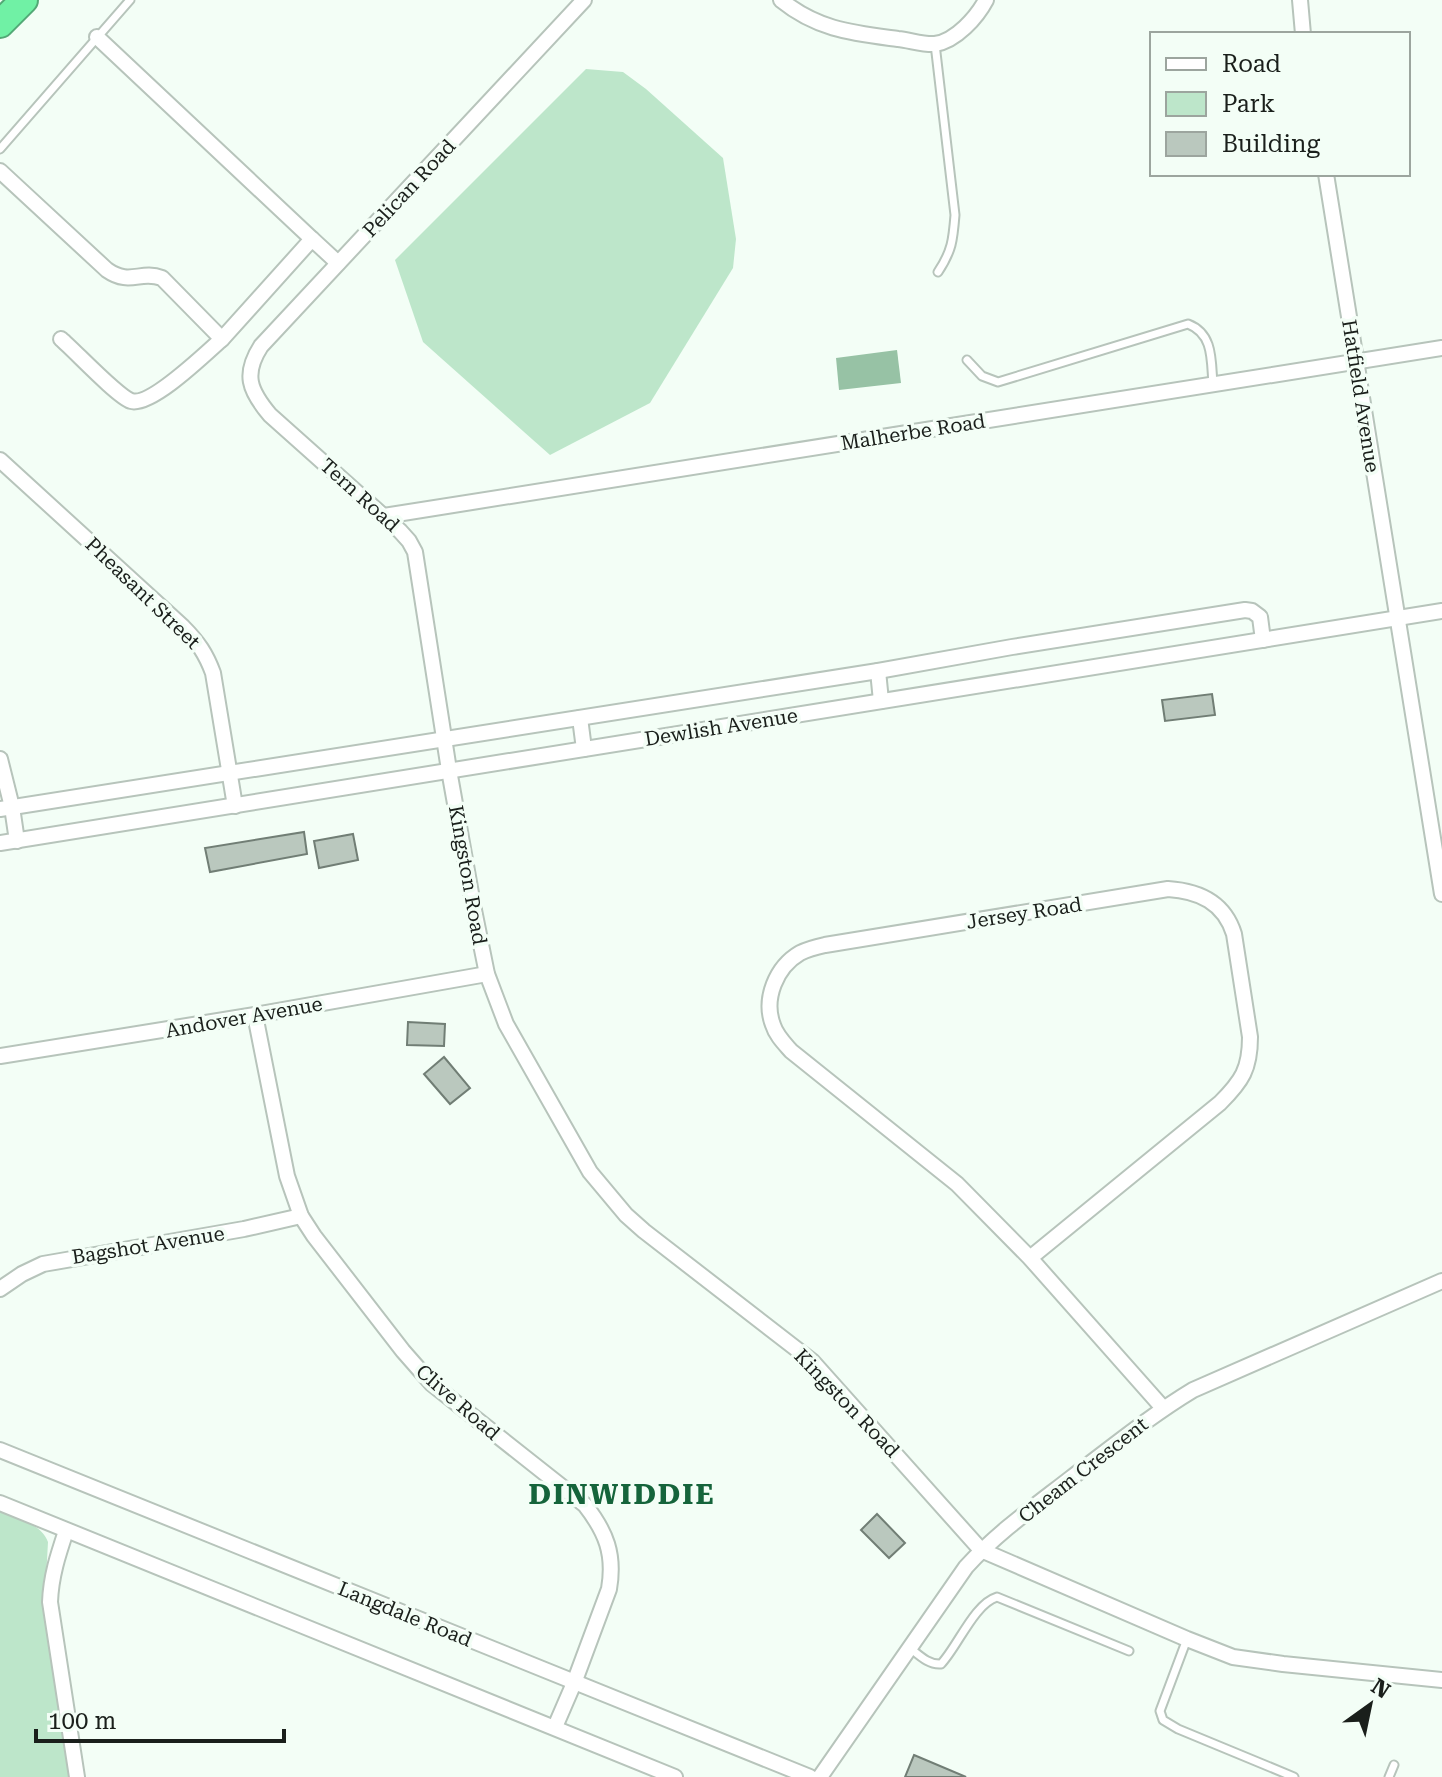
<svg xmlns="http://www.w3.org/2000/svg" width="1442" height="1777" viewBox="0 0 1442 1777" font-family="'Roboto Serif',serif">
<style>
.green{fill:#bde6ca}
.water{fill:#97c2a5}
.building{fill:#bac8be;stroke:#717e75;stroke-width:2}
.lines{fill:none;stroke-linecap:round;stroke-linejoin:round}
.lane-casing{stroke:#b7c4bb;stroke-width:11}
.street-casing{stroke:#b7c4bb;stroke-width:18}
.highway-casing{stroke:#52a875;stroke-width:30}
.lane{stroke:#fff;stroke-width:7}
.street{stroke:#fff;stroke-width:14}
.highway{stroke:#70f1a5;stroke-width:26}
.labels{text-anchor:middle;stroke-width:7;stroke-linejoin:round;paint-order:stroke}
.street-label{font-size:20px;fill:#1a1f1b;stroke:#f3fef6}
.district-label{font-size:28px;font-weight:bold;letter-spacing:2px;fill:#15643b;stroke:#f3fef6}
</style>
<rect width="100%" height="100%" fill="#f3fef6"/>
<g class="green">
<path d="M586,69L623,72L646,89L723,158L736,239L733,268L650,403L550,455L423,342L395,260Z"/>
<path d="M0,1511C17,1519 41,1523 48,1542L44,1614L69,1777H0Z"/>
</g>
<path class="water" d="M897,350L901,383L839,390L836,358Z"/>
<g class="building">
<path d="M1212,694L1215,715L1165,721L1162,700Z"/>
<path d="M304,832L307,854L210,872L205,848Z"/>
<path d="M353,834L358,860L319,868L314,841Z"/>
<path d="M408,1022L445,1024L444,1046L407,1045Z"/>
<path d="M444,1057L470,1088L450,1104L424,1074Z"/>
<path d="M877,1514L905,1543L889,1558L861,1530Z"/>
<path d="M914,1755L966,1777H905Z"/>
</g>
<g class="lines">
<g class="lane-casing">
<g id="lane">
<path d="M935,44L955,215C953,240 952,251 938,272"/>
<path d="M0,149L130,0"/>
<path d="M967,360L982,376L998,382L1188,324C1214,334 1211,361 1213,385"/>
<path d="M1187,1639L1160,1711L1163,1720L1178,1729L1294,1777"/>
<path d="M910,1648C920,1656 929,1665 941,1664C958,1646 974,1604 997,1597L1129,1651"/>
<path d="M1389,1777L1394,1765"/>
</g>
</g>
<g class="street-casing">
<g id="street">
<path d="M584,0L261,346C243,374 249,390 270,415L400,531L409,541L415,552L449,770L474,910L487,974L506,1024L590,1172L626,1215L644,1231L812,1361L981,1550L1187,1639L1233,1657L1283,1664L1442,1680"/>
<path d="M781,0C818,30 853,33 898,39C909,40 924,45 935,44C956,41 977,17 986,0"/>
<path d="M1300,0L1303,34"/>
<path d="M97,37L312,239"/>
<path d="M0,171L107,270C130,286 140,270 162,278L222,339L312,239L338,263"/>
<path d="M1326,174L1442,894"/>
<path d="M61,339C75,351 117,396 131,401C151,407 206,353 222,339"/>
<path d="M0,460L183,627C198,642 206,654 213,673L235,806"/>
<path d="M384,516L1442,348"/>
<path d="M878,671L881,701"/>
<path d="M580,718L584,749"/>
<path d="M0,759L12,807L17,841"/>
<path d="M0,809L878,671L1012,647L1245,610L1252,611L1260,617L1263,640"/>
<path d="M0,843L1442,611"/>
<path d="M255,1015L287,1176L301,1216L314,1236L403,1351L432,1384L585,1505C606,1532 615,1554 609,1589L574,1683L555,1727"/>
<path d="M0,1056L255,1015L487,974"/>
<path d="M1030,1258L1220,1103C1242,1081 1250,1069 1250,1037L1234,934C1224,902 1199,891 1168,889L825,945C816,947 808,949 800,953C776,967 763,999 773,1025C776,1035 784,1043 791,1051L957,1184L1030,1258L1163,1408"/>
<path d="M0,1289L22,1274L43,1264L244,1229L301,1216"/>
<path d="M0,1450L810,1777"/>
<path d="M0,1503L675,1777"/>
<path d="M66,1531C58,1555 51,1576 50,1602L77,1777"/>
<path d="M820,1777L966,1567C997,1533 1035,1506 1071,1478C1111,1448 1150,1416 1193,1390L1442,1281"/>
</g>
</g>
<g class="highway-casing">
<path id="highway" d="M0,24L24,0"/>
</g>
<use href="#lane" class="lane"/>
<use href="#street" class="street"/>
<use href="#highway" class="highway"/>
</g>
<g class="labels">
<g class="street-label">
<text transform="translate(409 188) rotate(-47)" y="7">Pelican Road</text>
<text transform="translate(1361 396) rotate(81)" y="7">Hatfield Avenue</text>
<text transform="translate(913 432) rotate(-9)" y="7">Malherbe Road</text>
<text transform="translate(360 495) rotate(42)" y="7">Tern Road</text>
<text transform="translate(143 593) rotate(44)" y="7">Pheasant Street</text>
<text transform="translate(721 727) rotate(-9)" y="7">Dewlish Avenue</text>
<text transform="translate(468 875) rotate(80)" y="7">Kingston Road</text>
<text transform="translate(1024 913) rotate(-9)" y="7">Jersey Road</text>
<text transform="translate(244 1017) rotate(-10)" y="7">Andover Avenue</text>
<text transform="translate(148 1245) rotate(-9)" y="7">Bagshot Avenue</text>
<text transform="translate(458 1402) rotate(41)" y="7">Clive Road</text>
<text transform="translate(847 1403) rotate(46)" y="7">Kingston Road</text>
<text transform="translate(1083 1470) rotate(-38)" y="7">Cheam Crescent</text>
<text transform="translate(405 1614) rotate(22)" y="7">Langdale Road</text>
</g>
<g class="district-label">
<text x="622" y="1504">DINWIDDIE</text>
</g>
</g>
<rect x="1150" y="32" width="260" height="144" fill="#f3fef6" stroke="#9ca59e" stroke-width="2"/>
<rect x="1166" y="58" width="40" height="12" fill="#ffffff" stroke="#9ca59e" stroke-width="2"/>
<text x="1222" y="72" font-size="24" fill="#1a1f1b">Road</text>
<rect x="1166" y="92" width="40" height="24" fill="#bde6ca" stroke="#9ca59e" stroke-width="2"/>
<text x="1222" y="112" font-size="24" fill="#1a1f1b">Park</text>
<rect x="1166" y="132" width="40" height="24" fill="#bac8be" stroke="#9ca59e" stroke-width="2"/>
<text x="1222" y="152" font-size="24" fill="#1a1f1b">Building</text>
<g transform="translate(1370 1705) rotate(33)" stroke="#f3fef6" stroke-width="6" paint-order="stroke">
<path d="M0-6L14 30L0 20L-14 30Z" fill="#1a1f1b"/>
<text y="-12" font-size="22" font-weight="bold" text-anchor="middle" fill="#1a1f1b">N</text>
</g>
<path d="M36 1729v12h248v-12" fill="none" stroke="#1a1f1b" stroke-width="4"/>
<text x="48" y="1729" font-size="24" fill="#1a1f1b" stroke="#f3fef6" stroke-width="6" paint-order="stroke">100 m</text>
</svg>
